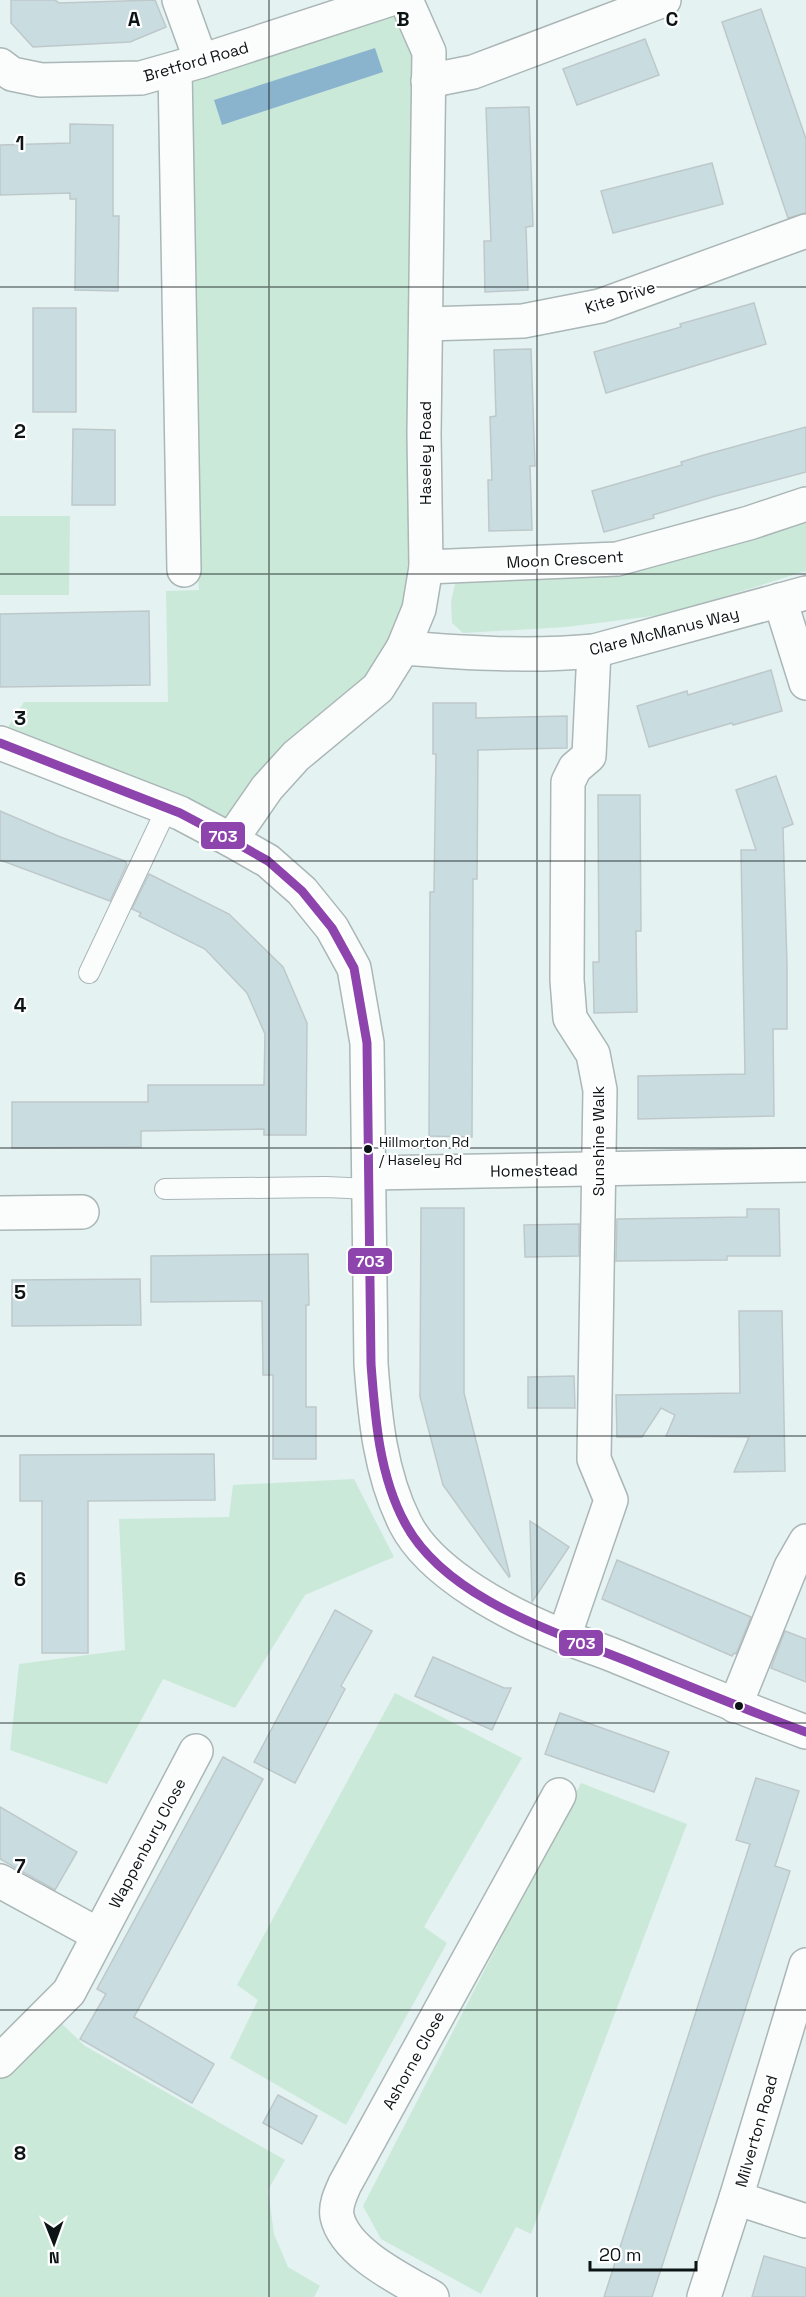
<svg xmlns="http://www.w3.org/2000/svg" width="806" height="2297" viewBox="0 0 806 2297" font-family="'Space Grotesk',sans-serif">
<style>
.green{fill:#cbe9d9}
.water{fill:#8ab4cd}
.building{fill:#c9dde1;stroke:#bec8ca;stroke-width:1.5}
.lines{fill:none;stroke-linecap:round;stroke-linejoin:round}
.lane-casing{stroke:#abb6b6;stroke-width:22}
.street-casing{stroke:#abb6b6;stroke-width:36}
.lane{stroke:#fbfdfd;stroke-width:20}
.street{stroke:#fbfdfd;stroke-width:33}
.bus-1-casing{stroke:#fff;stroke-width:14}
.bus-1{stroke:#8e44ad;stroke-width:9}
.grid{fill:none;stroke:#0c1415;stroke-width:1.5;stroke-opacity:0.55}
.bus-dot{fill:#0c1415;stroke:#fff;stroke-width:2}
.labels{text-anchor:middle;stroke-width:4.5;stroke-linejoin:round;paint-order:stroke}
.bus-label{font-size:14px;fill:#0c1415;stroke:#fff;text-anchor:start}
.street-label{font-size:16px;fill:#0c1415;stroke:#fff}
.grid-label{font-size:20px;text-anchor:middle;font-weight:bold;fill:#0c1415;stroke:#fff;stroke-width:4.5;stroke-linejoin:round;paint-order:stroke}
.line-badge{stroke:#fff;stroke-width:2}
.badge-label{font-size:16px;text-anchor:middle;font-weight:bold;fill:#fff}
</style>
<rect width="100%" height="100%" fill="#e4f2f2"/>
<g class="green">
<path d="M396,4L414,47L413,522L407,610L368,680L224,828L1,738L24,702H168L166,591L199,590L192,503L183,75Z"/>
<path d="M0,516H70L69,595H0Z"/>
<path d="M806,518V571L669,614L566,627L463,633L452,623L451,602L456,580Z"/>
<path d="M354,1479L394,1557L305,1595L235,1708L163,1679L107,1784L10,1750L19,1664L125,1650L119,1519L229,1517L233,1485Z"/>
<path d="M395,1693L522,1758L424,1927L447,1943L346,2125L230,2058L258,2000L237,1985Z"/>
<path d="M581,1783L687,1824L531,2234L516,2227L481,2294L381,2239L363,2206Z"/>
<path d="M56,2018L85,2046L285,2160L268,2190L274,2234L288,2267L320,2286L314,2297H0V2076Z"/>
</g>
<path class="water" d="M375,48L383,72L222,125L214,100Z"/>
<g class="building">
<path d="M11,0H55L59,3L155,0L166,27L130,42L33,47L11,23Z"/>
<path d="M761,9L806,139V213L788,218L722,22Z"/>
<path d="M645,39L659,75L577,105L563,69Z"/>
<path d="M529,107L533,226L526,227L528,290L485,292L484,241H491L486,108Z"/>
<path d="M70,124L113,125V216H119L118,291L75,290L76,199H70V193L0,195V145L70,143Z"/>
<path d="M712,163L723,204L613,233L601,191Z"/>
<path d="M754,303L766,344L606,393L594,352L681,327L680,324Z"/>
<rect x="33" y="308" width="43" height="104"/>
<path d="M531,349L535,466H530L532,530L489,531L488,480H492L490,417L496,416L494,350Z"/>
<path d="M806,427V472L716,496L653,515L654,518L604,532L592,491L682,465L681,462L704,455Z"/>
<path d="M73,429L115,430V505H72Z"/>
<path d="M149,611L150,685L0,687V614Z"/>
<path d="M771,670L782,711L733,725L732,723L649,747L637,706L687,691L688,695Z"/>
<path d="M433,703H476V718L567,716V748L478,750L477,879H473L472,1137L429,1136L430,892H434L436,754H433Z"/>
<path d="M776,776L793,824L783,828L787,965V1029H773L774,1116L638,1119V1076L745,1074L741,850H756L736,790Z"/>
<path d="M598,795H640L641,931H636L637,1012L594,1013L593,962H599Z"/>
<path d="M0,811L58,836L125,861L127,864L110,901L0,860Z"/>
<path d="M149,874L229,914L283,967L307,1023L306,1135H264V1129L141,1131V1147L12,1148V1102H148V1085H264L265,1034L247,993L205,949L139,916L141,913L132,909Z"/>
<path d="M421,1208H464V1393L510,1576L509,1577L443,1485L420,1397Z"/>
<path d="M747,1209H779L780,1256H727V1260L616,1261L617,1219L747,1217Z"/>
<path d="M579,1224V1256L525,1257L524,1225Z"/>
<path d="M308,1254L309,1305H306V1407H316V1459H273V1375H263L262,1301L151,1302V1256Z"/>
<path d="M140,1279L141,1325L12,1326V1280Z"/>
<path d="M739,1311H782L785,1471L734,1472L749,1437L666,1436L675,1415L661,1408L642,1437H617L616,1395L740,1393Z"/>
<path d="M574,1376L575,1408H528V1377Z"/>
<path d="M214,1454L215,1500L88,1501V1653H42V1501H20V1455Z"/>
<path d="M530,1521L569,1547L532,1602Z"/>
<path d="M617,1560L751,1617L736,1654L734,1653L732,1656L602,1599Z"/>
<path d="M335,1610L372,1631L341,1686L345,1689L295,1783L254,1762Z"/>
<path d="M785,1631L806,1639V1682L771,1668Z"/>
<path d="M433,1657L504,1688H511L492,1730L415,1696Z"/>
<path d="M560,1713L669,1752L654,1792L545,1754Z"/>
<path d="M223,1757L263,1779L134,2017L214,2064L192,2103L80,2039L106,1994L97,1989Z"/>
<path d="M756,1778L799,1791L775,1866L790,1871L652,2297H604L750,1844L736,1840Z"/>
<path d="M0,1807L77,1852L55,1890L0,1859Z"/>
<path d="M278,2095L317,2116L302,2144L263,2123Z"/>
<path d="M764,2256L806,2268V2297H752Z"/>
</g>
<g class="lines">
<g class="lane-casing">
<g id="lane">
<path d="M89,973L167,808"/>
<path d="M165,1189L326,1187L370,1189"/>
</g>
</g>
<g class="street-casing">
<g id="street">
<path d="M179,0L201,61"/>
<path d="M0,65L12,74L41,80L141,78L201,61L388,0"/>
<path d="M175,69L184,570"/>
<path d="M428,81L473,72L664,0"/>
<path d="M426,324L523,321L600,306L806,231"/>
<path d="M426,567L617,559L749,523L806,504"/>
<path d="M780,600L806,683"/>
<path d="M403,648C467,653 530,657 594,651L806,593"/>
<path d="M0,743L180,813L231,840L268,861L302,891L332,928L354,968L367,1043L371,1364C375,1417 380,1473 405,1523C431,1575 512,1616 565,1637C583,1645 602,1650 620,1658C682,1683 743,1709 806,1732"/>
<path d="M231,840L267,788L296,756L378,688L403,648L419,609L426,567L424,434L429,52L406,0"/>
<path d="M370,1173L806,1165"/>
<path d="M0,1213L82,1212"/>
<path d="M564,1637L611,1500L594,1459L600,1090L593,1054L570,1018L567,980L568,782L575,768L589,756L594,651"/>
<path d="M735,1706L791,1567L806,1541"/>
<path d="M0,1881L99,1935"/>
<path d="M0,2061L69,1992L196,1751"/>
<path d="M736,2198L806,2221"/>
<path d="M432,2297C402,2280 344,2252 337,2216C335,2205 341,2193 345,2184L559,1795"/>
<path d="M704,2297L736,2198L806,1965"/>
</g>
</g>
<use href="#lane" class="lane"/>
<use href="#street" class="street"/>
<g class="bus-1-casing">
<path id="bus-1" d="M0,743L180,813L231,840L268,861L302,891L332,928L354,968L367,1043L371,1364C375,1417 379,1475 405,1523C446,1600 561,1634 637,1665C693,1688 749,1711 806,1732"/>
</g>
<use href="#bus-1" class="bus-1"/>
</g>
<path class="grid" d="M269,0V2297M537,0V2297M0,287H806M0,574H806M0,861H806M0,1148H806M0,1436H806M0,1723H806M0,2010H806"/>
<g class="bus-dot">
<circle cx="368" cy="1149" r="5"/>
<circle cx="739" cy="1706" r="5"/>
</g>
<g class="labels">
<g class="bus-label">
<text x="379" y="1147">Hillmorton Rd<tspan x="379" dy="18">/ Haseley Rd</tspan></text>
</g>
<g class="street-label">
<text transform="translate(196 61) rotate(-16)" y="6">Bretford Road</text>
<text transform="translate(620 297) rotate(-18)" y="6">Kite Drive</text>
<text transform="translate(425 453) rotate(-90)" y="6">Haseley Road</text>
<text transform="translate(565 559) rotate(-3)" y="6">Moon Crescent</text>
<text transform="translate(664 631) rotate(-14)" y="6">Clare McManus Way</text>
<text transform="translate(598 1141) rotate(-90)" y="6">Sunshine Walk</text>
<text transform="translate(534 1170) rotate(-1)" y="6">Homestead</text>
<text transform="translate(147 1843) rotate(-62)" y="6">Wappenbury Close</text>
<text transform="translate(413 2060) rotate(-61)" y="6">Ashorne Close</text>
<text transform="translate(756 2131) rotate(-74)" y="6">Milverton Road</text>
</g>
</g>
<g class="grid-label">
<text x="134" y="26">A</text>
<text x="403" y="26">B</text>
<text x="672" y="26">C</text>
<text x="20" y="150">1</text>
<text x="20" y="438">2</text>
<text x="20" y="725">3</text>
<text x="20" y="1012">4</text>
<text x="20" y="1299">5</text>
<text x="20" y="1586">6</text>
<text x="20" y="1873">7</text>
<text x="20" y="2160">8</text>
</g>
<g class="line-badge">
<rect x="200" y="821" width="46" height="29" rx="6" fill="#8e44ad"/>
<rect x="347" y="1247" width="46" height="28" rx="6" fill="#8e44ad"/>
<rect x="558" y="1629" width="46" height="28" rx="6" fill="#8e44ad"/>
</g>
<g class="badge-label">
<text x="223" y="842">703</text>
<text x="370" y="1267">703</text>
<text x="581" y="1649">703</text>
</g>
<g transform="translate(54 2243) rotate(179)" stroke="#ffffff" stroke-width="4.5" paint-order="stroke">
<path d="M0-4.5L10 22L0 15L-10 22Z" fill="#0c1415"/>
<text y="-9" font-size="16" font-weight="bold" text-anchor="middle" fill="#0c1415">N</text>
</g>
<path d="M590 2261v9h106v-9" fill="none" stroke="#0c1415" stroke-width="3"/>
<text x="599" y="2261" font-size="18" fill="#0c1415" stroke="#ffffff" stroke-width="4.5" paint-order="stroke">20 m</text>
</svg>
